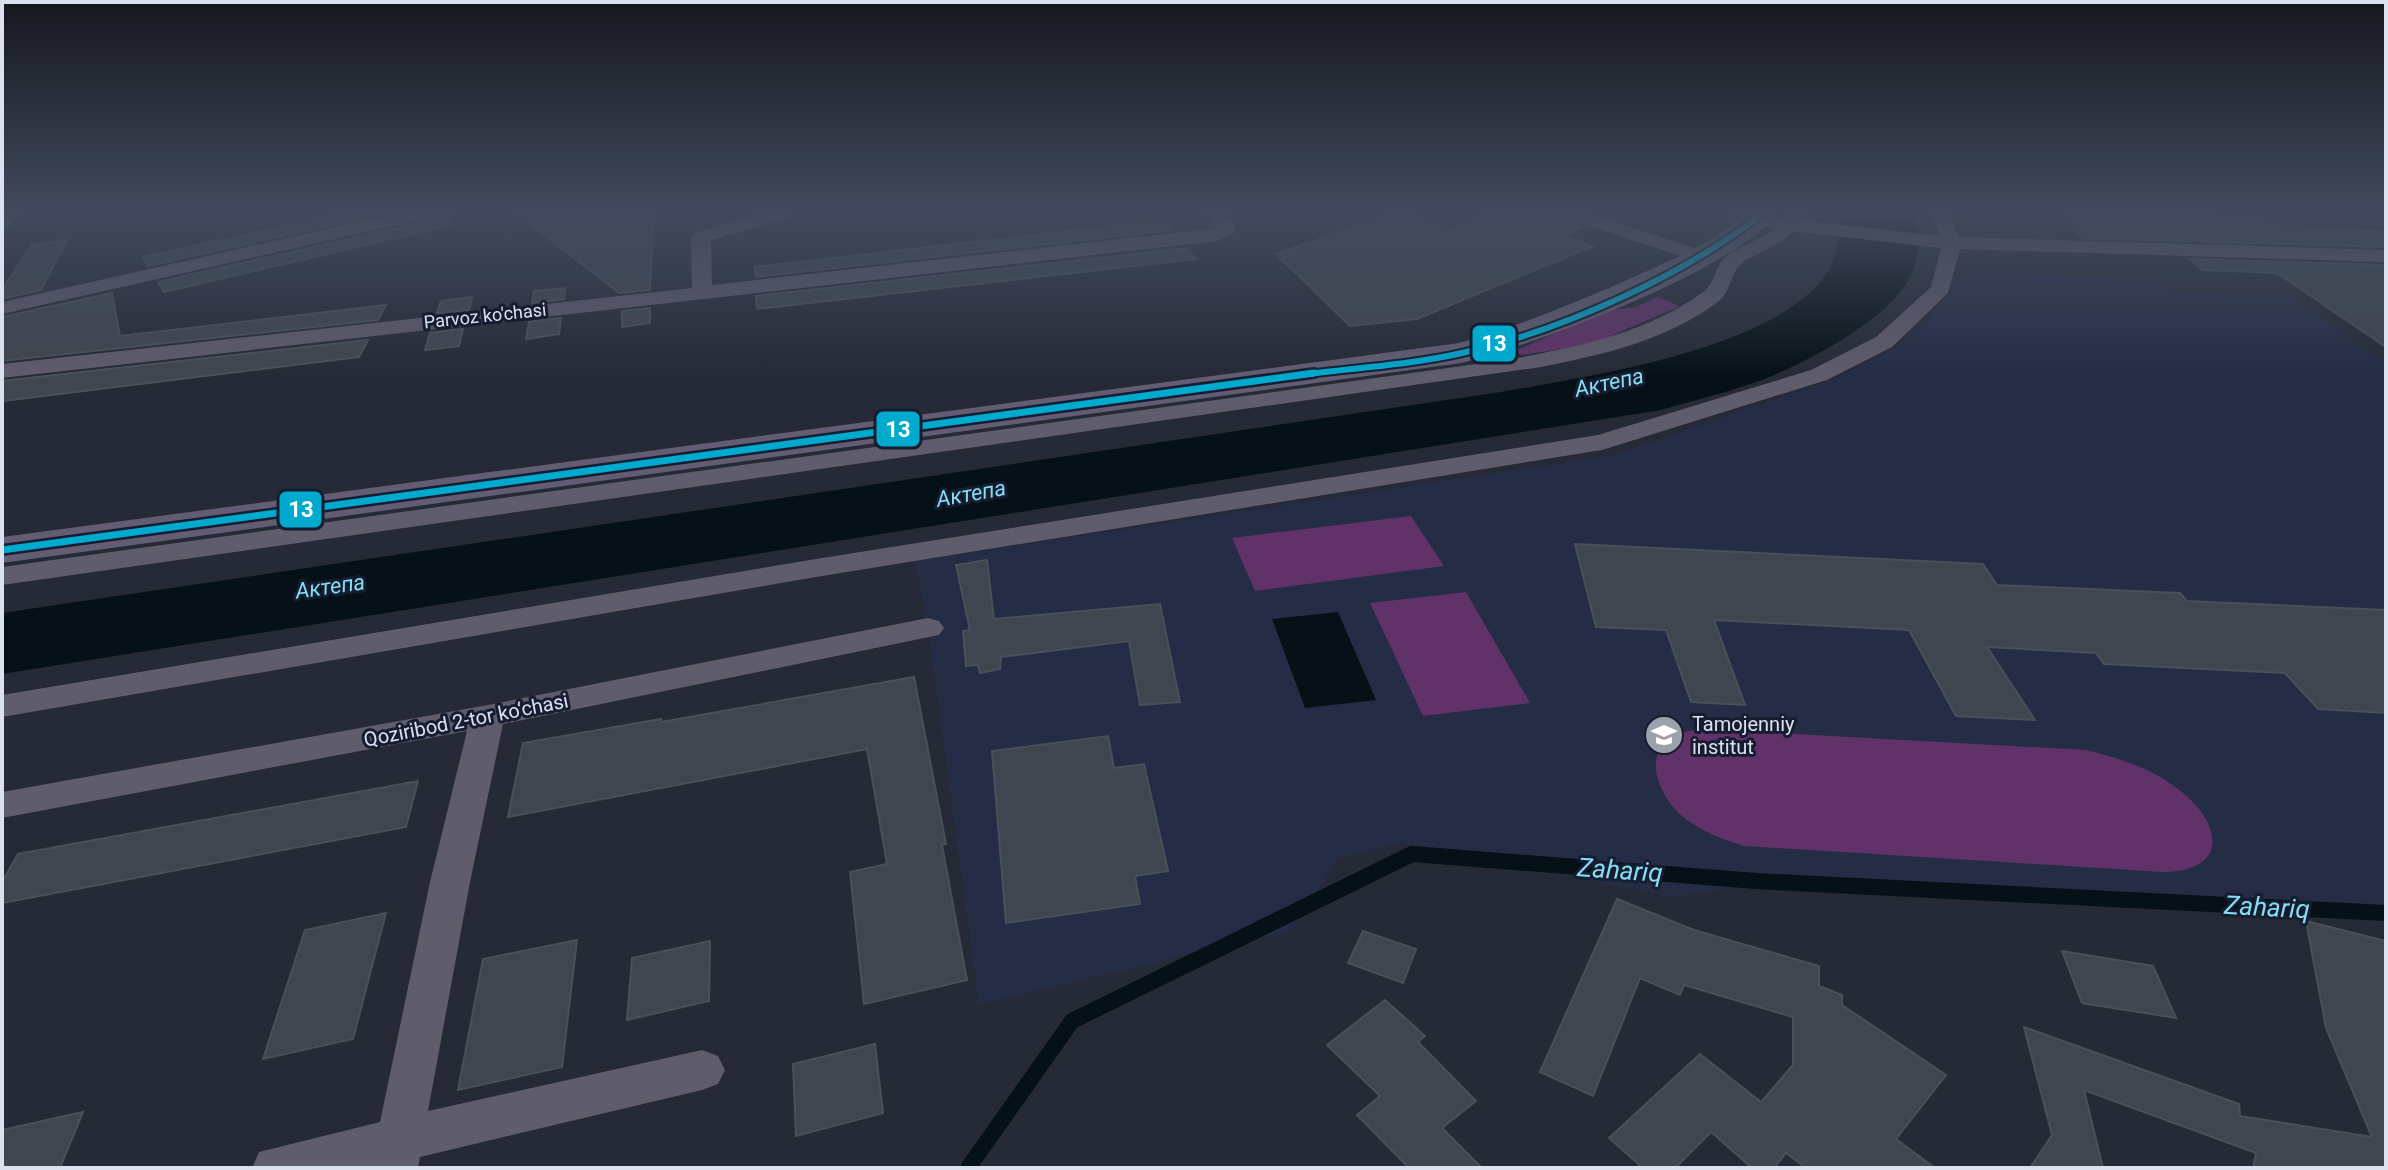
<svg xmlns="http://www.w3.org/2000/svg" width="2388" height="1170" viewBox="0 0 2388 1170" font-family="Roboto,sans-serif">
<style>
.built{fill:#252d46}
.green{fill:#603268}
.water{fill:#051116}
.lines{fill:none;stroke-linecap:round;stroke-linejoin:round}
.stream{stroke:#051116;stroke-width:16}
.building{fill:#40464f;stroke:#4a5059;stroke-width:2}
.street{fill:#5f5c6c;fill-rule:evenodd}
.secondary{fill:#625d72;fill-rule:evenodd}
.bus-1-far1-casing{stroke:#171d31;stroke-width:10}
.bus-1-casing{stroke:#171d31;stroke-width:12}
.bus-1-far1{stroke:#00a9ce;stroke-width:6}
.bus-1{stroke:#00a9ce;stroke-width:7}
.labels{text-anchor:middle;stroke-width:6;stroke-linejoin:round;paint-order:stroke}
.far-street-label{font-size:18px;fill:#dbe1ef;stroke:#171d31}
.street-label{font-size:20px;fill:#dbe1ef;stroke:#171d31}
.poi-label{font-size:20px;fill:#dbe1ef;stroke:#171d31;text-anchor:start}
.water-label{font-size:22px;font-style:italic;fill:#85def4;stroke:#171d31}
.near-water-label{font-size:26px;font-style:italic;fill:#85def4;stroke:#171d31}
.line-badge{stroke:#171d31;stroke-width:3}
.badge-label{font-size:22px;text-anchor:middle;font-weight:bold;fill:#fff}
</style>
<rect width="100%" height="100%" fill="#262a36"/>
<path class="built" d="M1974,272L2155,279L2167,291L2290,298L2386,362V922L1947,886L1790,877L1673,897L1401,842L1338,858L1291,931L979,1004L928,628L915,561L1615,455L1841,376L1896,348L1926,323L1960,277Z"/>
<g class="green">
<path d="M1657,297L1680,306L1590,345L1521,355L1515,351L1605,311L1636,307Z"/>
<path d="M1411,516L1444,566L1255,591L1232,538Z"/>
<path d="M1466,592L1530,703L1423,716L1370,603Z"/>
<path d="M1704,729L2086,750C2119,758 2151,768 2178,789C2221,821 2232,871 2163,872L1744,846C1721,839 1700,831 1682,816C1658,795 1639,750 1679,734C1686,731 1696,730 1704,729Z"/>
</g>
<g class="water">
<path d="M1843,213H1914C1918,229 1920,253 1914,268C1899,315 1806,363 1762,380C1729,392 1695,400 1661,410L2,674V613L1501,392C1584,377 1798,347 1833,261C1839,246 1840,228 1843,213Z"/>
<path d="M1338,612L1376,700L1305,708L1272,619Z"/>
</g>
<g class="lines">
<path class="stream" d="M968,1168L1072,1021L1412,854L1756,881L2386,913"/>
</g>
<g class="building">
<path d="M344,213H386L148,266L143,257Z"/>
<path d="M435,213H450L452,225L164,292L158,282L424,222Z"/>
<path d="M516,213H654L650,290L619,293Z"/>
<path d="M1394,213H1406L1450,229L1493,213H1557L1561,220L1583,227L1563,236L1593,246L1417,319L1350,326L1276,254Z"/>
<path d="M2064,213L2209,214L2212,218L2268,220L2276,226L2386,232V247L2082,238Z"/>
<path d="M1163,220L1172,230L756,277L755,267Z"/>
<path d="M67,240L41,290L2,299V289L32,245Z"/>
<path d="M1186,248L1196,259L757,309L756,296Z"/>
<path d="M2190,259L2386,265V347L2277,273L2203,270Z"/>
<path d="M565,288L564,299L532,303L534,291Z"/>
<path d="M112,293L120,336L386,305L378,320L2,361V317Z"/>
<path d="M472,297L469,310L437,313L441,301Z"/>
<path d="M650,308V323L622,327V311Z"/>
<path d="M561,318L559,334L526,339L529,322Z"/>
<path d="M463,329L459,346L425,350L430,333Z"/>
<path d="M368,340L359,357L2,401V381Z"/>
<path d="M1575,544L1983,564L1997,585L2180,593L2187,601L2386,610V713L2318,709L2285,673L2104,664L2096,653L1987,647L2035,720L1956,716L1909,630L1714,620L1745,705L1691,702L1666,630L1596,627Z"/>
<path d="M987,560L994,619L1160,604L1180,702L1140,705L1129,641L1001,657L1000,669L980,673L978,665L966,666L963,631L970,630L956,565Z"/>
<path d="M914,677L946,844L942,845L967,980L864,1004L850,872L887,864L867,749L508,817L523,743L661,719V722Z"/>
<path d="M1108,736L1114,768L1144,764L1168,871L1135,876L1140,904L1006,923L992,751Z"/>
<path d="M418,781L406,827L2,903V882L18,854Z"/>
<path d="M1617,899L1694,930L1819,966V986L1842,995V1005L1946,1075L1896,1139L1935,1168H1806L1786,1153L1774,1168H1752L1711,1132L1675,1168H1643L1609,1138L1700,1054L1761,1102L1793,1065V1017L1684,985L1680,995L1640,978L1593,1096L1540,1072Z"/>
<path d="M386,913L353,1039L263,1059L305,930Z"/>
<path d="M2306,921L2386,941V1168H2253L2256,1153L2084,1090L2103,1168H2030L2052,1135L2024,1027L2239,1104L2240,1116L2372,1137L2326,1028Z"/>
<path d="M1363,931L1416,949L1403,983L1348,963Z"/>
<path d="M577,940L562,1067L458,1090L483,959Z"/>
<path d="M710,941L709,1001L627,1020L632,958Z"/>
<path d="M2062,951L2153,966L2176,1018L2082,1003Z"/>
<path d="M1385,1000L1425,1036L1418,1042L1476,1101L1442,1128L1482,1168H1409L1357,1115L1380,1096L1327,1045Z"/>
<path d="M875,1044L883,1113L796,1136L793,1064Z"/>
<path d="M83,1112L60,1168H2V1130Z"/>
</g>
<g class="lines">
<g class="street">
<path d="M2,213H20L9,227L2,229Z"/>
<path d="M399,213H432L423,219L2,314V302Z"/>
<path d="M763,213H792L790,217L711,240L712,285L1217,228L1211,221L1198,213H1225L1235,226V231L1218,241L2,378V364L692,288L691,237L694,233Z"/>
<path d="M1560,213H1587L1707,252L1710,256L1707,260H1693L1562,217Z"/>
<path d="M1732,213L1782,218L1785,213H1803L1799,220L1940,236L1930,213H1948L1959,237L2386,250V262L1960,249L1948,293L1892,347L1827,380L1602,450L816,577L2,717V695L816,559L1598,435L1811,370L1876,337L1931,287L1941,248L1792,231C1779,248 1757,251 1741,264C1730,274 1731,291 1719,301C1668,340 1602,355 1541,367L2,585V567L1513,359C1580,346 1647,333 1703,292C1715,284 1715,266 1726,256C1741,245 1760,241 1774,228L1727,222L1725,218Z"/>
<path d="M928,618L939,621L944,628L939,635L503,724L470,882L428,1111L702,1050L718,1056L725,1070L718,1084L702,1090L420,1157L418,1168H252L259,1152L380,1122L430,882L467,731L2,818V792L488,705Z"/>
</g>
<path class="secondary" d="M1747,213H1777C1737,270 1531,346 1461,363L2,563V537L1459,343C1519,326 1578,302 1636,276C1674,259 1716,241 1747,213Z"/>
<g class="bus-1-far1-casing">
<path id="bus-1-far1" d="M1299,375C1353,368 1409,365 1462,353C1560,331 1684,276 1763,213"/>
</g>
<g class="bus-1-casing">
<path id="bus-1" d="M2,550L1314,373"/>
</g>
<use href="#bus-1-far1" class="bus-1-far1"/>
<use href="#bus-1" class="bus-1"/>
</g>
<linearGradient id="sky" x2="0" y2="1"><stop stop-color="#15171e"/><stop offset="0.56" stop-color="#414a5d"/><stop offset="1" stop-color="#414a5d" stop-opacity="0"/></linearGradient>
<rect width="2388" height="377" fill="url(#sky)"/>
<defs>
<g id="university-disc" transform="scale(2)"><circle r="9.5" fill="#9ca1ae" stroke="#171d31"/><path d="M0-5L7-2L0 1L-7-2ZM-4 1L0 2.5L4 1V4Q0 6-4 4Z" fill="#fff"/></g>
</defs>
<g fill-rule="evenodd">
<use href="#university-disc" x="1664" y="735"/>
</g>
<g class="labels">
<g class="far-street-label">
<text transform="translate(485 316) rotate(-6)" y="6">Parvoz ko'chasi</text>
</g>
<g class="street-label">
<text transform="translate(466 720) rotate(-11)" y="7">Qoziribod 2-tor ko‘chasi</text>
</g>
<g class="poi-label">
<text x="1692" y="731">Tamojenniy<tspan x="1692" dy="23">institut</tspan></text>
</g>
<g class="water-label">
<text transform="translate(1609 382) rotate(-12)" y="8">Актепа</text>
<text transform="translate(971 493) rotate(-10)" y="8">Актепа</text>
<text transform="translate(330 586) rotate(-8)" y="8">Актепа</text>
</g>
<g class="near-water-label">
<text transform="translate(1620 870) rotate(4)" y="9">Zahariq</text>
<text transform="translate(2267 907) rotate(3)" y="9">Zahariq</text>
</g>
</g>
<g class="line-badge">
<rect x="1471" y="324" width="46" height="39" rx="8" fill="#00a9ce"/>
<rect x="875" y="410" width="46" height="38" rx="8" fill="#00a9ce"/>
<rect x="278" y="490" width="45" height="39" rx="8" fill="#00a9ce"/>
</g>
<g class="badge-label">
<text x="1494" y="351">13</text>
<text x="898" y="437">13</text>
<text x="301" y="517">13</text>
</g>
<rect width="2388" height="1170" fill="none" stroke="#dbe1ef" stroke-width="8"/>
</svg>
